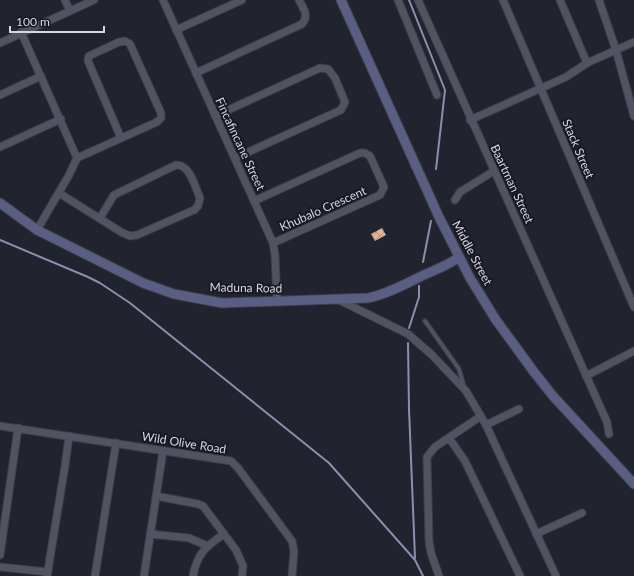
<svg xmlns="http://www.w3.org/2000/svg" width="634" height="576" viewBox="0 0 634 576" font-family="Lato,sans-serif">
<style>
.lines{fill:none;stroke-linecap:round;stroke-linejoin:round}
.stream{stroke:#8a8fae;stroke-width:2}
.building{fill:url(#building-cross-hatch)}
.lane-casing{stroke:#3b3d47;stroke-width:5.5}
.street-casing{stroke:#3b3d47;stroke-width:9}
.secondary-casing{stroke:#3b3d47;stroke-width:11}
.lane{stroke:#515361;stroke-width:3.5}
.street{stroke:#515361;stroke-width:7}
.secondary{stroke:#5a5e82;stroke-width:9}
.labels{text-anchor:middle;stroke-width:4;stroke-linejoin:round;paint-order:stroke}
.street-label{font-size:12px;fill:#d6d8e0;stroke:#181925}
</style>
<defs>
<pattern id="building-cross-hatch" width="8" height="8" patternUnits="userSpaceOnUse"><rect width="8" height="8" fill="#e0b398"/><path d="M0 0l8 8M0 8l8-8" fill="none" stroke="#b89683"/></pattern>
</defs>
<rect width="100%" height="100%" fill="#21232f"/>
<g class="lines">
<g class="stream">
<path d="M409,0L445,90L436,169"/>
<path d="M0,240L88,277L100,283L130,303L329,463L415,560L423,576"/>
<path d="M423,262L431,221"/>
<path d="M409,328L419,297V286"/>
<path d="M408,343L409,409L415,558"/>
</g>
</g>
<path class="building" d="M382,228L386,235L375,241L371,234Z"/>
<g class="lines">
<g class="lane-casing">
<path id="lane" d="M425,321L459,369L464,387"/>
</g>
<g class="street-casing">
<g id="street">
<path d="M65,0L70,11"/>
<path d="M163,0L273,243L275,255L277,301"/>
<path d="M398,0L437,95"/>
<path d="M418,0L607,422L609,434"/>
<path d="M503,0L634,307"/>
<path d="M560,0L587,63"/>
<path d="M599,0L616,50L634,116"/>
<path d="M176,30L242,0"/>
<path d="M21,32L77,158L69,175L37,230"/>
<path d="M0,43L94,0"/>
<path d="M196,73L302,24C309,16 304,9 299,0"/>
<path d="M0,95L41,76"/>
<path d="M215,116L320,68L328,69L335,78L345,102L341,110L235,158"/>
<path d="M470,120L566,77L587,63L634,42"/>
<path d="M0,147L61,119"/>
<path d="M77,158L157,122L161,118V113L130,44L125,41L119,42L89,56L88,61L121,138"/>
<path d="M59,193L121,232L130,236L137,235L194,210L198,206L200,198C195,187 190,164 176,165L114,195L100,218"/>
<path d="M455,200L460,192L494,171"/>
<path d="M254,201L360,153H365L370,156L384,187L380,195L273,243"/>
<path d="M339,300L408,334L432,355L466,391L486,425L556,576"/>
<path d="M586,376L634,351"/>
<path d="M486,425L519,409"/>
<path d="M0,426L231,461L238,468L292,541L294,551L292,576"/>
<path d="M449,438L465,461L520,576"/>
<path d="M156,496L198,504L203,506L236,550L243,566L242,576"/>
<path d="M150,534L189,538L208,546"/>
<path d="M536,534L582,513"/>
<path d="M0,555L18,428"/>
<path d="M0,567L48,572"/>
<path d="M47,576L65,466L69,436"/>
<path d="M95,576L116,443"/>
<path d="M144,576L163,451"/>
<path d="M193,576C197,554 206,546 224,534"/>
<path d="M439,576L431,553L429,541L427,457L435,447L481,416"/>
</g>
</g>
<g class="secondary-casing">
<g id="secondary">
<path d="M341,0L439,217L470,278L496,320L534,372L553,396L634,484"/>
<path d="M0,203L37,230L143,283L174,294L222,303L368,298C388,294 407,283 426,274C437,269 449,265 459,257"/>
</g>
</g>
<use href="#lane" class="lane"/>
<use href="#street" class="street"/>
<use href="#secondary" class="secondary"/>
</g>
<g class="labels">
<g class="street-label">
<text transform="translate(240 144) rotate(65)" y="4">Fincafincane Street</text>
<text transform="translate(578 149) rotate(67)" y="4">Stack Street</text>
<text transform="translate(512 184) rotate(65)" y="4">Baartman Street</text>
<text transform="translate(323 209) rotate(-24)" y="4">Khubalo Crescent</text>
<text transform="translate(472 253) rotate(62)" y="4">Middle Street</text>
<text transform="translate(246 288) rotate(1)" y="4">Maduna Road</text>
<text transform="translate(184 443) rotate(9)" y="4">Wild Olive Road</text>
</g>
</g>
<path d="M10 26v6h94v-6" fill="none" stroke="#d6d8e0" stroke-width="2"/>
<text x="16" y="26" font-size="12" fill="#d6d8e0" stroke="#181925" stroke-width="3" paint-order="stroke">100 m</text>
</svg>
